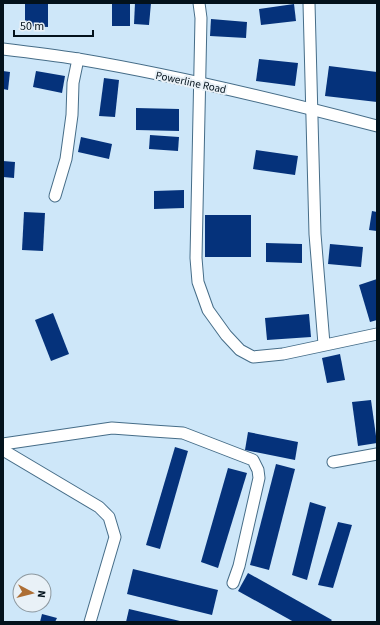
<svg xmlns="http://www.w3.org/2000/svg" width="380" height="625" viewBox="0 0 380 625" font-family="'Source Sans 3',sans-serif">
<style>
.building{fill:#05327b}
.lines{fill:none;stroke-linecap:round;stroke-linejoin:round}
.minor-casing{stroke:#466d88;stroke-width:13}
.minor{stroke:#fff;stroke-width:11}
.labels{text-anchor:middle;stroke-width:4;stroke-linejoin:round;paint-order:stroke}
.street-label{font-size:11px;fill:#03121c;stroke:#e9f1f7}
</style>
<rect width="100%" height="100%" fill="#cee7f9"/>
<g class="building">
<path d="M25,3L48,4V27L25,26Z"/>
<rect x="112" y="3" width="18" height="23"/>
<path d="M135,3H151L149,25L134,24Z"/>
<path d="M294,4L296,21L261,25L259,9Z"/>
<path d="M211,19L247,22L246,38L210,36Z"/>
<path d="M259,59L298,63L295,86L256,81Z"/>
<path d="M329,66L377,72V102L325,96Z"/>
<path d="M3,71L10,72L8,90L3,89Z"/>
<path d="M36,71L65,76L62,93L33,87Z"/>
<path d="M104,78L119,80L115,117L99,116Z"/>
<path d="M136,108L179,109V131L136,130Z"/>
<path d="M150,135L179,137L178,151L149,149Z"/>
<path d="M81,137L112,144L109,159L78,152Z"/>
<path d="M256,150L298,156L295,175L253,169Z"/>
<path d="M3,161L15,162L14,178L3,177Z"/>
<path d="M184,190V208L154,209V191Z"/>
<path d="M372,211L377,212V231L369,230Z"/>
<path d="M24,212L45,213L43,251L22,250Z"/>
<rect x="205" y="215" width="46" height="42"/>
<path d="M266,243L302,244V263L266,262Z"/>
<path d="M330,244L363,247L361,267L328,264Z"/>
<path d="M377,279V320L370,322L359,285Z"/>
<path d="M53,313L69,354L51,361L35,320Z"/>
<path d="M309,314L311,337L267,340L265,318Z"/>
<path d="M340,354L345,380L327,383L322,358Z"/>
<path d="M371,400L377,443L358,446L352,402Z"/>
<path d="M248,432L298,442L295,460L245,450Z"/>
<path d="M175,447L188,451L160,549L146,545Z"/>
<path d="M276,464L295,469L269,570L250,565Z"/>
<path d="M228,468L247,473L218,568L201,562Z"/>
<path d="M310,502L326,507L307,580L292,575Z"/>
<path d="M338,522L352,525L333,588L318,585Z"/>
<path d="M133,569L218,590L212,615L127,594Z"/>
<path d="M248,573L332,620L330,622H294L238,591Z"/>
<path d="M129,609L180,621V622H126Z"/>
<path d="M42,614L57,618L55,622H40Z"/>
</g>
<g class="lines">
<g class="minor-casing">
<g id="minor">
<path d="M199,3L201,18L196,258L198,282L208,310L226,335L240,350L253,357L283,354L377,334"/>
<path d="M309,3L315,234L324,344"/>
<path d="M3,49C28,52 53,55 78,59C179,76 278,100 377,126"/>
<path d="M55,196L66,159L72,115L73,83L78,59"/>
<path d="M3,444L112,428L153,431L183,433L253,460L258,470L259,478L239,566L233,583"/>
<path d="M3,450L99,507L109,517L115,537L90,622"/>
<path d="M333,462L377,454"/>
</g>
</g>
<use href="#minor" class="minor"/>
</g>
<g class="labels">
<g class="street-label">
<text transform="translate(191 82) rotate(12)" y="4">Powerline Road</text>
</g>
</g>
<rect width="380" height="625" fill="none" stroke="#03121c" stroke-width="8"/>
<g transform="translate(32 593) rotate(97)"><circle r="19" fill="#e9f1f7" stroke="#8d989f"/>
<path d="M0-3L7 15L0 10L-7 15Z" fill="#ad6e35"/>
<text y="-6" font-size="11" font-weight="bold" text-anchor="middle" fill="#03121c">N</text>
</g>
<path d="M14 30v6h79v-6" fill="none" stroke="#03121c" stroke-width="2"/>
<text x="20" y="30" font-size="12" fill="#03121c" stroke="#e9f1f7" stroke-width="3" paint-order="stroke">50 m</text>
</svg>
